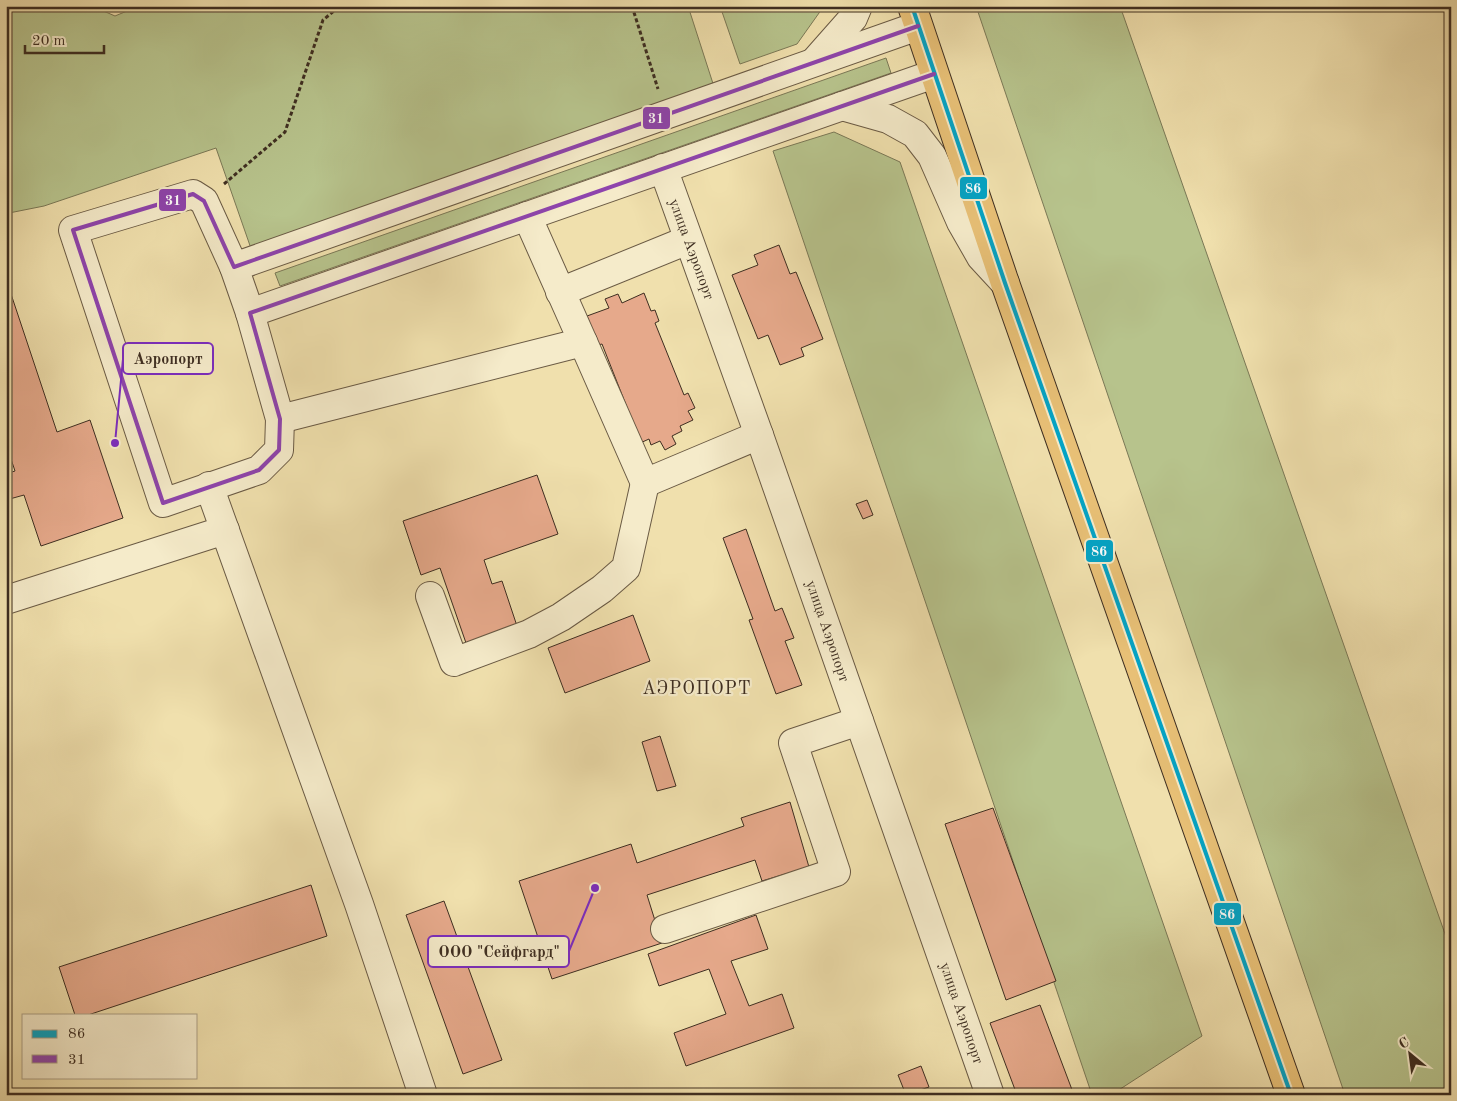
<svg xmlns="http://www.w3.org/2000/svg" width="1457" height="1101" viewBox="0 0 1457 1101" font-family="'Old Standard TT',serif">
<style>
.green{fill:#b7c38c;stroke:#7a7856}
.building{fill:#e6a98b;stroke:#3e2e21}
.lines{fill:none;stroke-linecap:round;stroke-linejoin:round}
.minor-casing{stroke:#6a5a44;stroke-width:30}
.major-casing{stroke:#3e2e21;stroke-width:30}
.path{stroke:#3e2e21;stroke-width:3;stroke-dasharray:4 2.5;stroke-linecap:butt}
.minor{stroke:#f5ebca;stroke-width:28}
.major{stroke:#e8c076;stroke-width:28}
.bus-1-casing{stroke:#f5ebca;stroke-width:8}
.bus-2-casing{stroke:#f5ebca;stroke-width:8}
.bus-1{stroke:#03a3c5;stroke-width:4}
.bus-2{stroke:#8e44ad;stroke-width:4}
.labels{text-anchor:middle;stroke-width:4.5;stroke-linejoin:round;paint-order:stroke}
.street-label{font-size:15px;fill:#3e2e21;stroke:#f5ebca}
.quarter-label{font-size:18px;letter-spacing:1px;fill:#3e2e21;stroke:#f5ebca}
.leader{fill:none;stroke:#7b2cbf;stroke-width:2}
.callout-dot{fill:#7b2cbf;stroke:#f5ebca;stroke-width:2}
.callout{fill:#f5ebca;stroke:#7b2cbf;stroke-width:2}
.callout-label{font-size:16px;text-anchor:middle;font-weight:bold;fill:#3e2e21}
.line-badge{stroke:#f5ebca;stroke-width:2}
.badge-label{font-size:14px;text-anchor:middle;font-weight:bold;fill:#fff}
</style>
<rect width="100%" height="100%" fill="#f0e0ad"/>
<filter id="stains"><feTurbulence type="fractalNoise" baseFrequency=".004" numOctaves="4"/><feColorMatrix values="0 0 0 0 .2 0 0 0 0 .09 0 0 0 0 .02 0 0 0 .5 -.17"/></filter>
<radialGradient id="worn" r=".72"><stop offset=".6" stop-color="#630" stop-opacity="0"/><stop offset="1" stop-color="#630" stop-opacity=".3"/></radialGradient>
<g class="green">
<path d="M6,6H92L115,16L139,6H688L717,96L255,260L216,148L44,206L9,213L6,205Z"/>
<path d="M720,6H824L797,44L740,64Z"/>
<path d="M976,6H1120L1451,951V1095H1345Z"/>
<path d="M886,58L891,73L280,286L275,273Z"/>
<path d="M834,132L900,162L1202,1036L1111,1095H1092L773,151Z"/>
</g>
<g class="building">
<path d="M779,245L790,274L796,272L823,339L801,348L804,356L780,365L768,335L758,339L732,275L758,265L754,255Z"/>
<path d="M6,279L57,432L90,420L123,518L41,546L24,495L6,500V474L15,471L6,444Z"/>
<path d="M644,293L651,311L655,310L659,321L655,323L684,395L688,393L695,408L688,411L693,420L680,426L682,431L672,436L676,444L665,450L660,441L651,445L649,439L638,444L630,415L602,344L598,345L587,316L609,308L605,299L618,294L622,303Z"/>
<path d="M537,475L558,534L484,560L492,584L502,581L517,626L466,643L440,568L421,575L403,521Z"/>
<path d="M867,500L873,515L863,519L856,504Z"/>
<path d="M746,529L775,611L782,608L794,638L785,641L802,685L776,694L749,620L753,619L723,538Z"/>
<path d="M633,615L650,661L565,693L548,648Z"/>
<path d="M660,736L676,786L657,791L642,742Z"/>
<path d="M790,802L809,867L762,881L755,860L647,895L662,943L552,979L519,881L631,844L637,863L744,826L741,818Z"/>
<path d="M993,808L1056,981L1006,1000L945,824Z"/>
<path d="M311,885L327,936L88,1015H75L59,967Z"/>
<path d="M444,901L502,1060L463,1074L406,915Z"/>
<path d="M756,915L768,949L731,961L749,1006L782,994L794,1028L686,1066L674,1033L726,1014L709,969L659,986L648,954Z"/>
<path d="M1040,1005L1074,1095H1017L990,1023Z"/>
<path d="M921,1066L929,1087L906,1095L898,1075Z"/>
</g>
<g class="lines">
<g class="minor-casing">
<g id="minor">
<path d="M918,26L234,267L204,201L193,194L73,230L163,503L259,470L279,450L280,419L250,313L934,74"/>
<path d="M815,61L853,18L858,6"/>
<path d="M842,106L888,119L915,134L932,156L961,222L981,257L1005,283"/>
<path d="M663,168L759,435L990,1095"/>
<path d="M234,267L250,313"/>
<path d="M560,292L688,240"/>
<path d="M583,342L645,483L759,435"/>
<path d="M280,419L583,342L527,216"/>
<path d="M209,486L359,904L423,1095"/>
<path d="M430,596L454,662L529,634L561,617L602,589L626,568L645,483"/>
<path d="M6,600L225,530"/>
<path d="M665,929L836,872L793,743L859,721"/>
</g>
</g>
<g class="major-casing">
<path id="major" d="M912,6L1005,283L1291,1095"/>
</g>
<g class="path">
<path d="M632,6L658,89"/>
<path d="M224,184L285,132L323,20L340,6"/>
</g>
<use href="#minor" class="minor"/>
<use href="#major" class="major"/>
<g class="bus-1-casing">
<path id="bus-1" d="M912,6L1005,283L1291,1095"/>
</g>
<g class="bus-2-casing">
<path id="bus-2" d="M918,26L234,267L204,201L193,194L73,230L163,503L259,470L279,450L280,419L250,313L934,74"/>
</g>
<use href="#bus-1" class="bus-1"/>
<use href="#bus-2" class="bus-2"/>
</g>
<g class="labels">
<g class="street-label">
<text transform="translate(692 249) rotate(70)" y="5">улица Аэропорт</text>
<text transform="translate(828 631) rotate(71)" y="5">улица Аэропорт</text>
<text transform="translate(962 1013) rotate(71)" y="5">улица Аэропорт</text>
</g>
<g class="quarter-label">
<text x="697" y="694">АЭРОПОРТ</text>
</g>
</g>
<path class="leader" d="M115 443L123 359M595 888L569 951"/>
<g class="callout-dot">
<circle cx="115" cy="443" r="5"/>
<circle cx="595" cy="888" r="5"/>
</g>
<g class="callout">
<rect x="123" y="343" width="90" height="31" rx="5"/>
<rect x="428" y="936" width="141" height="31" rx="5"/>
</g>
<g class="callout-label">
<text x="168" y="364">Аэропорт</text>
<text x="499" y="957">ООО "Сейфгард"</text>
</g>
<g class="line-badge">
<rect x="642" y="106" width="29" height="24" rx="5" fill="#8e44ad"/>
<rect x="959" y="176" width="29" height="24" rx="5" fill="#03a3c5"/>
<rect x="158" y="188" width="29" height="24" rx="5" fill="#8e44ad"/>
<rect x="1085" y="539" width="29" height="24" rx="5" fill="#03a3c5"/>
<rect x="1213" y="902" width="29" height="24" rx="5" fill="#03a3c5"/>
</g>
<g class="badge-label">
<text x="656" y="123">31</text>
<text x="973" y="193">86</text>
<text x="173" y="205">31</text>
<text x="1099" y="556">86</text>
<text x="1227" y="919">86</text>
</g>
<rect width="1457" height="1101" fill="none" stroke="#f0e0ad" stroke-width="25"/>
<rect x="8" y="8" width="1442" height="1086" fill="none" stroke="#3e2e21" stroke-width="2.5"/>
<rect x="12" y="12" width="1432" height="1076" fill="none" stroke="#3e2e21"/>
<rect x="22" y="1014" width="175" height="65" fill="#f5ebca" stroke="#ac9f86"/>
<rect x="32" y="1030" width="25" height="8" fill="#03a3c5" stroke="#ac9f86"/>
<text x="68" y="1038" font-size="15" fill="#3e2e21">86</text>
<rect x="32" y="1055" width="25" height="8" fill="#8e44ad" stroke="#ac9f86"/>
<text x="68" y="1064" font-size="15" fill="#3e2e21">31</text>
<g transform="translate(1410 1054) rotate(331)" stroke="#f5ebca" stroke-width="4" paint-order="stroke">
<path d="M0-4L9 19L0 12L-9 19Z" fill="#3e2e21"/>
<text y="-8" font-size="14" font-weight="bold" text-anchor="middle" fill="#3e2e21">С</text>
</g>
<path d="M25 45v8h79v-8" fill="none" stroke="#3e2e21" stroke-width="2.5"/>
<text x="32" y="45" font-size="15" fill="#3e2e21" stroke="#f5ebca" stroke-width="4" paint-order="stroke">20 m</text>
<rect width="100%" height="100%" filter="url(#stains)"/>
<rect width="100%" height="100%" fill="url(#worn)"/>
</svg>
